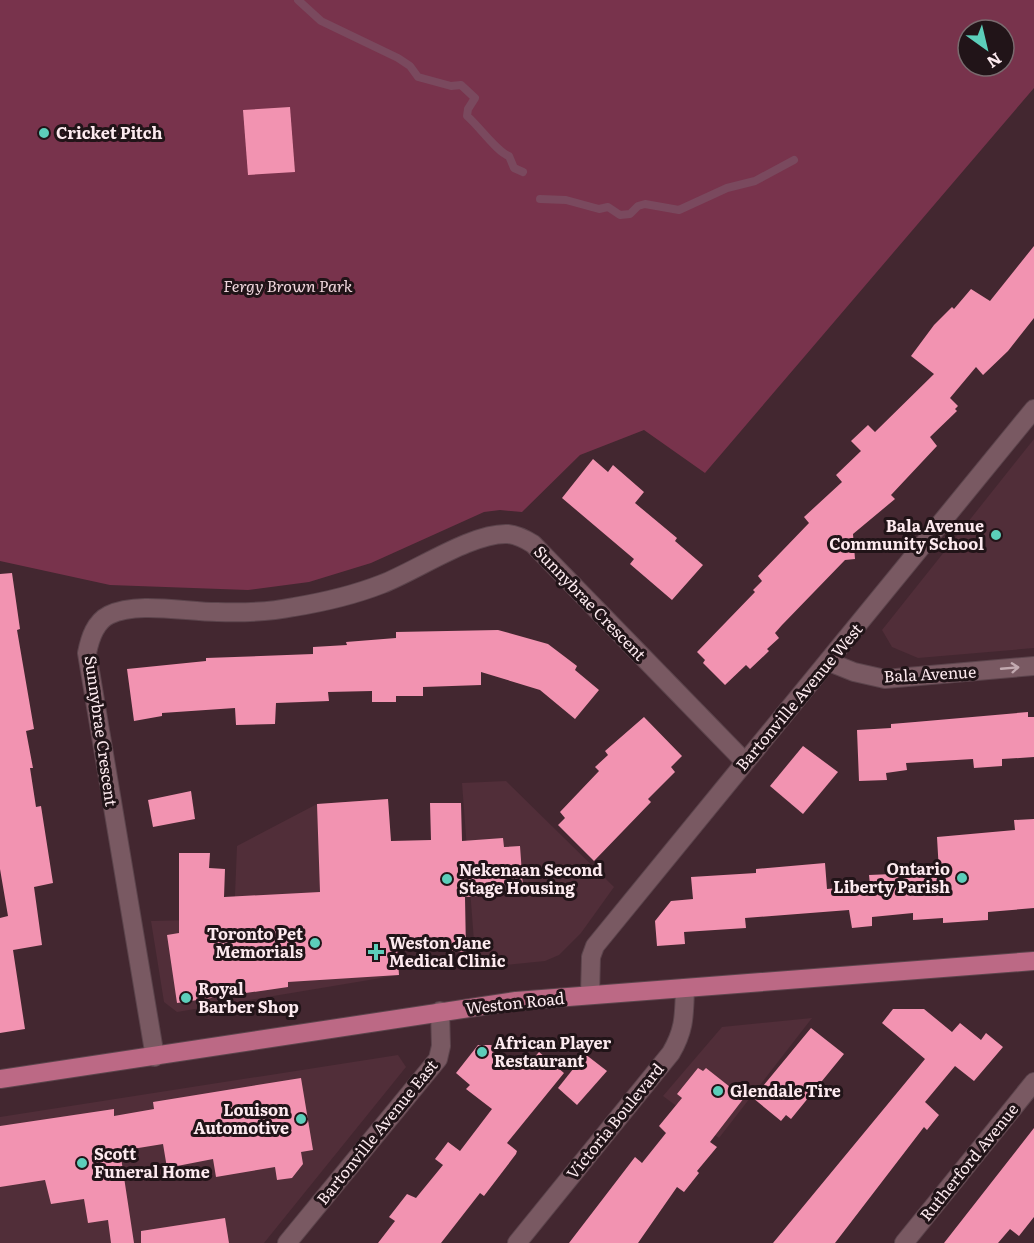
<svg xmlns="http://www.w3.org/2000/svg" width="1034" height="1243" viewBox="0 0 1034 1243" font-family="Literata,serif">
<style>
.built{fill:#512e39}
.green{fill:#78334c;fill-rule:evenodd}
.lines{fill:none;stroke-linecap:round;stroke-linejoin:round}
.stream{stroke:#7a495e;stroke-width:8}
.building{fill:#f293b1}
.minor-casing{stroke:#5c444c;stroke-width:20}
.major-casing{stroke:#5c444c;stroke-width:20}
.minor{stroke:#795962;stroke-width:18}
.major{stroke:#bc6985;stroke-width:18}
.oneway{stroke:#c2a9b0}
.poi-dot{fill:#5cceba;stroke:#211418;stroke-width:2}
.labels{text-anchor:middle;stroke-width:6;stroke-linejoin:round;paint-order:stroke}
.poi-label{font-size:16px;font-weight:bold;fill:#fdeaef;stroke:#211418;text-anchor:start}
.park-label{font-size:16px;font-style:italic;fill:#f1d7de;stroke:#211418}
.street-label{font-size:16px;fill:#fdeaef;stroke:#211418}
</style>
<rect width="100%" height="100%" fill="#432730"/>
<g class="built">
<path d="M1034,439V648L918,658L892,647L882,630Z"/>
<path d="M506,781L614,887L581,933L559,955L545,961L476,968L462,783Z"/>
<path d="M388,799L399,975L177,1012L164,1002L151,921L234,919L237,846L317,804Z"/>
<path d="M812,1018L719,1138L663,1096L722,1027Z"/>
<path d="M398,1055L406,1067L264,1243H0V1117Z"/>
</g>
<path class="green" d="M0,0H1034V88L705,473L644,430L580,455L522,512L500,510L484,512L371,563L309,582L248,590L110,585L0,561ZM968,30H1004V66H968Z"/>
<g class="lines">
<g class="stream">
<path d="M298,0L321,21L398,58L410,66L418,77L451,86L461,85L475,98L468,109L467,116C479,126 497,152 509,156L514,168L523,172"/>
<path d="M540,199L566,200L599,209L608,207L620,215L630,214L638,206L645,204L679,210L727,188L755,181L794,160"/>
</g>
</g>
<g class="building">
<path d="M290,107L295,172L248,175L243,110Z"/>
<path d="M1034,246V318L1008,351L983,375L976,367L950,398L958,406L955,409L957,411L930,437L937,446L891,495L895,499L853,534L855,559L845,560L782,625L775,633L779,638L767,649L769,651L750,669L746,665L725,685L703,663L705,660L697,652L755,592L753,590L762,581L758,576L809,523L804,517L842,482L836,475L861,451L851,441L868,425L875,432L934,374L911,356L934,325L952,307L954,309L971,289L990,301Z"/>
<path d="M593,459L608,472L613,465L644,492L635,503L677,538L675,541L703,565L672,600L630,564L634,559L562,498Z"/>
<path d="M12,573L20,629L17,630L34,729L26,731L33,768H30L36,807L41,806L53,883L34,887L42,945L13,950L25,1029L0,1033V918L8,916L0,869V574Z"/>
<path d="M498,630L548,644L577,666L575,670L599,690L575,719L540,690L481,672V685L423,687V696H396V702H372V691L328,692L329,701L276,703L275,724L236,725L235,708L162,713V716L134,721L127,669L206,661V658L313,654V647L347,645L346,642L396,638V632Z"/>
<path d="M1028,712V717H1034V757L1002,759V766L974,768L973,759L906,763L907,770L886,773L887,780L859,781L857,730L891,728V724L915,722Z"/>
<path d="M644,717L682,756L671,767L675,772L648,799L651,802L594,861L558,825L565,818L560,812L599,771L595,767L608,755L605,751Z"/>
<path d="M803,746L838,772L803,814L770,786Z"/>
<path d="M191,791L195,819L153,827L148,800Z"/>
<path d="M388,799L391,841L431,840L430,803H461L462,841L503,838L504,847L520,846L523,888H518L519,894L465,897L466,952L397,947L399,975L288,982V987L177,1003L167,935L179,933V853H210L209,868L225,869L224,897L320,892L317,804Z"/>
<path d="M1034,819V908L988,912V920L943,923V918L913,920V913L872,917V926L852,928L849,910L745,918L746,928L684,932L685,944L657,946L655,921L671,901L693,899L691,877L756,873V869L825,863L827,889L870,885L869,875L939,872L937,837L1015,830L1014,820Z"/>
<path d="M893,1009H924L952,1032L960,1023L981,1040L986,1033L1003,1047L974,1081L955,1066L925,1102L939,1115L927,1130L924,1127L835,1243H773L925,1059L882,1023Z"/>
<path d="M811,1028L844,1054L791,1119L786,1115L781,1121L753,1098Z"/>
<path d="M478,1045H491L515,1064L524,1053L532,1060L539,1052L564,1073L507,1143L517,1151L516,1154L484,1196L480,1193L441,1243H378L395,1221L389,1217L407,1194L416,1198L443,1165L435,1159L448,1142L460,1151L492,1109L466,1089L470,1085L456,1073Z"/>
<path d="M585,1054L607,1071L577,1105L558,1088Z"/>
<path d="M698,1068L703,1071L706,1068L744,1098L710,1142L717,1147L697,1171L699,1173L684,1192L677,1187L638,1243H569L635,1157L642,1163L666,1133L659,1126L682,1098L677,1094Z"/>
<path d="M301,1078L313,1150L301,1152L303,1164L292,1178L277,1180L275,1167L216,1177L213,1159L167,1168L163,1144L120,1151L134,1243H111L108,1220L88,1223L84,1199L51,1204L45,1180L0,1187V1126L114,1109V1116L154,1109L153,1102Z"/>
<path d="M1034,1128V1217L1019,1236L1010,1229L998,1243H944Z"/>
<path d="M225,1218L229,1243H141V1231Z"/>
</g>
<g class="lines">
<g class="minor-casing">
<g id="minor">
<path d="M829,662L854,672L885,679L1034,666"/>
<path d="M590,995L591,957L595,946L1034,409"/>
<path d="M155,1057L87,653C90,638 95,622 109,615C137,601 186,612 217,612C243,613 269,612 294,607C324,602 354,595 382,584C416,571 473,532 508,534C518,535 525,539 533,544L745,762"/>
<path d="M287,1243L438,1059L441,1046L440,1011"/>
<path d="M517,1243L671,1053C685,1029 684,1015 685,988"/>
<path d="M904,1243L1034,1082"/>
</g>
</g>
<g class="major-casing">
<path id="major" d="M0,1079L516,1001L1034,961"/>
</g>
<use href="#minor" class="minor"/>
<use href="#major" class="major"/>
</g>
<defs><path id="oneway-shaft" d="M-6 0H5M1.5-3L5.5 0L1.5 3" fill="none" stroke-width="1.6" stroke-linecap="round" stroke-linejoin="round" transform="scale(1.5)"/></defs>
<use class="oneway" href="#oneway-shaft" transform="translate(1010 668) rotate(-5)"/>
<g class="poi-dot">
<circle cx="44" cy="133" r="6"/>
<circle cx="996" cy="535" r="6"/>
<circle cx="962" cy="878" r="6"/>
<circle cx="447" cy="879" r="6"/>
<circle cx="315" cy="943" r="6"/>
<path d="M373 943h6v6h6v6h-6v6h-6v-6h-6v-6h6z"/>
<circle cx="186" cy="998" r="6"/>
<circle cx="482" cy="1052" r="6"/>
<circle cx="718" cy="1091" r="6"/>
<circle cx="301" cy="1119" r="6"/>
<circle cx="82" cy="1163" r="6"/>
</g>
<g class="labels">
<g class="poi-label">
<text x="56" y="139">Cricket Pitch</text>
<text x="984" y="532" text-anchor="end">Bala Avenue<tspan x="984" dy="18">Community School</tspan></text>
<text x="950" y="875" text-anchor="end">Ontario<tspan x="950" dy="18">Liberty Parish</tspan></text>
<text x="459" y="876">Nekenaan Second<tspan x="459" dy="18">Stage Housing</tspan></text>
<text x="303" y="940" text-anchor="end">Toronto Pet<tspan x="303" dy="18">Memorials</tspan></text>
<text x="389" y="949">Weston Jane<tspan x="389" dy="18">Medical Clinic</tspan></text>
<text x="198" y="995">Royal<tspan x="198" dy="18">Barber Shop</tspan></text>
<text x="494" y="1049">African Player<tspan x="494" dy="18">Restaurant</tspan></text>
<text x="730" y="1097">Glendale Tire</text>
<text x="289" y="1116" text-anchor="end">Louison<tspan x="289" dy="18">Automotive</tspan></text>
<text x="94" y="1160">Scott<tspan x="94" dy="18">Funeral Home</tspan></text>
</g>
<g class="park-label">
<text x="288" y="292">Fergy Brown Park</text>
</g>
<g class="street-label">
<text transform="translate(590 603) rotate(46)" y="6">Sunnybrae Crescent</text>
<text transform="translate(930 674) rotate(-3)" y="6">Bala Avenue</text>
<text transform="translate(799 697) rotate(-50)" y="6">Bartonville Avenue West</text>
<text transform="translate(101 731) rotate(82)" y="6">Sunnybrae Crescent</text>
<text transform="translate(515 1003) rotate(-6)" y="6">Weston Road</text>
<text transform="translate(615 1121) rotate(-51)" y="6">Victoria Boulevard</text>
<text transform="translate(377 1132) rotate(-51)" y="6">Bartonville Avenue East</text>
<text transform="translate(969 1162) rotate(-51)" y="6">Rutherford Avenue</text>
</g>
</g>
<g transform="translate(986 48) rotate(146)"><circle r="28" fill="#211418" stroke="#796a6e" stroke-width="1.5"/>
<path d="M0-4.5L10 22L0 15L-10 22Z" fill="#5cceba"/>
<text y="-9" font-size="16" font-weight="bold" text-anchor="middle" fill="#fdeaef">N</text>
</g>
</svg>
